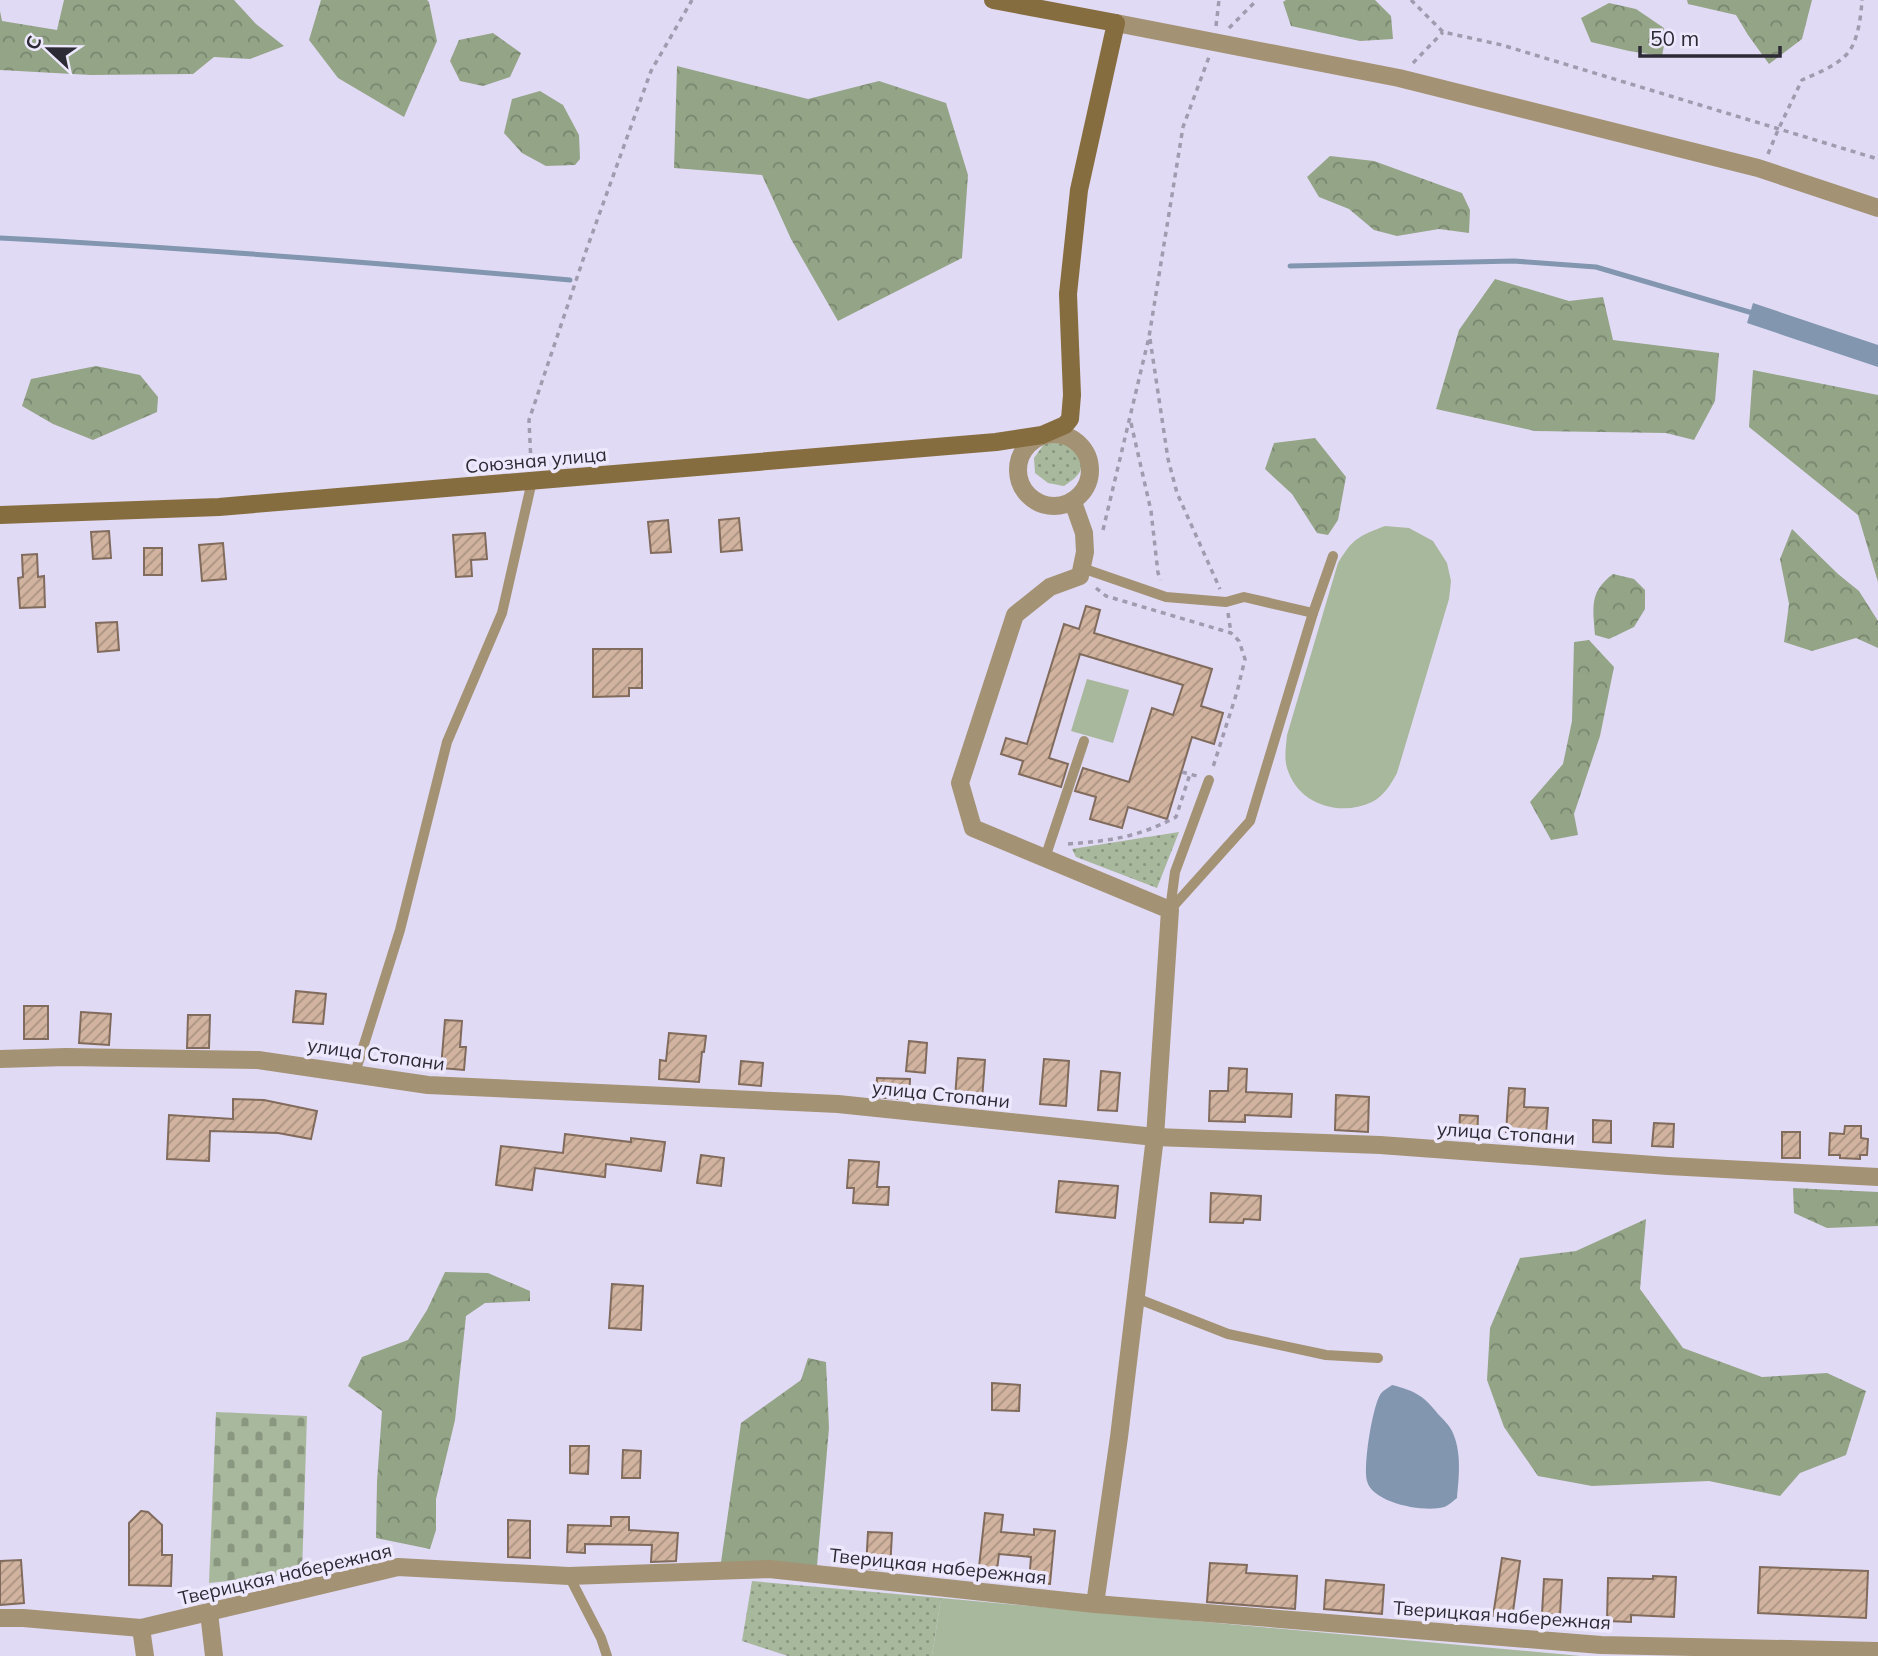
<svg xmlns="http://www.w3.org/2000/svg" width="1878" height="1656" viewBox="0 0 1878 1656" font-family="Mulish,sans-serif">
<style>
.grass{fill:url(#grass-dots)}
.forest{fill:url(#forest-crowns)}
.cemetery{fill:url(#cemetery-stones)}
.garden{fill:#a8b89c}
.water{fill:#8296af}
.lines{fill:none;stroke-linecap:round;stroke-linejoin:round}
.stream{stroke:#8296af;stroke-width:5}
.building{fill:url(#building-hatch);stroke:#816b5c;stroke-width:2}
.path{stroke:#a19bb0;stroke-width:3.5;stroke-dasharray:5 5;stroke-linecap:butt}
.lane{stroke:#a39274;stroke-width:10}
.street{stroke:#a39274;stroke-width:18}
.secondary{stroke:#866d3f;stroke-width:18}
.labels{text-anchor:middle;stroke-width:7;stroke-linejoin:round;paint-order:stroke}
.street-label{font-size:19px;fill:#2c2a34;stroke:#ede8fd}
</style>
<defs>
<pattern id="grass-dots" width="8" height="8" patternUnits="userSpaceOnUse" patternTransform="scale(1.75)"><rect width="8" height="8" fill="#a8b89c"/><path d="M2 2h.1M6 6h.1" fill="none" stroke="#899680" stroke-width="1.8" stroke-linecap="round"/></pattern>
<pattern id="forest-crowns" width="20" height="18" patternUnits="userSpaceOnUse" patternTransform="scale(1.75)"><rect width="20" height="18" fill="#94a487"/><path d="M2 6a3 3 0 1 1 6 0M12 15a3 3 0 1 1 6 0" fill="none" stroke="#79866f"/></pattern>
<pattern id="cemetery-stones" width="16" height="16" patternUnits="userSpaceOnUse" patternTransform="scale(1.75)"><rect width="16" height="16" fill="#a8b89c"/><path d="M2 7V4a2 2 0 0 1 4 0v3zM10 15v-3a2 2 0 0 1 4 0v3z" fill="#899680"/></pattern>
<pattern id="building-hatch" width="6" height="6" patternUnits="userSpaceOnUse" patternTransform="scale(1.75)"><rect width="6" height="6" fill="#d1b39f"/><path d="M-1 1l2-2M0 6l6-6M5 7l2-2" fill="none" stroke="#aa9282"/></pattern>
</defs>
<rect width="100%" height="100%" fill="#e1daf4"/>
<g class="grass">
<path d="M1064,438L1076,444C1085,467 1085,472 1064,486L1048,483L1035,473L1034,458L1047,440Z"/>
<path d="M1179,832L1157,888L1076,857L1072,849Z"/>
<path d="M752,1581L941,1598L932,1656H788L742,1641Z"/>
</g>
<g class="forest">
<path d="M64,0H234L256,24L284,46L250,59L214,57L193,74L91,75L0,70V11L2,21L57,30Z"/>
<path d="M321,0H427L429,2L437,41L404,117L338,78L309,40Z"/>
<path d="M1286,0H1375L1391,16L1393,39L1360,41L1291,26L1283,2Z"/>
<path d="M1687,0H1812L1802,39L1769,64L1748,35L1736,15L1688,4Z"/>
<path d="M1609,3L1636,9L1664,28L1665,40L1662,56L1629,51L1591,42L1581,18Z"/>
<path d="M493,33L521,53L510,77L483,86L460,81L450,61L459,40Z"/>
<path d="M677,66L808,99L879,81L946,103L968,175L962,258L838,321L791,239L762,175L674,168Z"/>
<path d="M540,91L563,105L579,135L580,159L575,165L546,166L522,153L504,133L512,99Z"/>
<path d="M1330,156L1374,161L1462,193L1470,210L1469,233L1439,229L1397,236L1374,230L1349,209L1319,197L1307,177Z"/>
<path d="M1495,279L1569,301L1603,297L1613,340L1719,353L1715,401L1694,440L1666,433L1535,431L1436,409L1459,330Z"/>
<path d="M96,366L140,375L158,397L157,412L93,440L53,424L22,406L31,379Z"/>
<path d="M1753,370L1878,395V582L1858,515L1749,427Z"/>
<path d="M1315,438L1346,477L1338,520L1328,535L1317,533L1292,494L1265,469L1274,443Z"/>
<path d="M1792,529L1838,574L1859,591L1878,621V648L1856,638L1812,651L1784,642L1789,604L1780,559Z"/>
<path d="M1613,574L1634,579L1645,590V609L1634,627L1609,639L1595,635C1593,607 1589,592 1613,574Z"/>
<path d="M1589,640L1614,667L1600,736L1574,814L1578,835L1551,840L1530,802L1563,764L1572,721L1574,642Z"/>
<path d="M1793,1188L1878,1192V1226L1827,1228L1794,1213Z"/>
<path d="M1646,1219L1640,1289L1683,1348L1762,1377L1827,1373L1866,1391L1846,1455L1800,1473L1780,1496L1709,1481L1592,1486L1538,1476L1504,1427L1487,1380L1490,1328L1520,1258L1576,1251Z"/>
<path d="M445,1272L488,1273L530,1291V1301L485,1303L466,1316L455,1420L436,1499V1530L430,1549L376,1538L377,1481L382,1411L348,1386L362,1357L408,1340L427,1310Z"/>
<path d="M808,1358L826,1362L829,1428L817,1566L721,1562L741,1423L801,1380Z"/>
</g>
<path class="cemetery" d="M216,1412L307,1416L302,1573L209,1583Z"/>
<g class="garden">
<path d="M1385,526L1409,528L1433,541L1447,563L1451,581L1449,599L1397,773C1391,784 1384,796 1372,802C1340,817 1298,805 1287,768C1284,757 1286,747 1287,735L1338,563C1353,538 1359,536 1385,526Z"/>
<path d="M1087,679L1129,690L1113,743L1071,731Z"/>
<path d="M941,1598L1581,1656H932Z"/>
</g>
<g class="water">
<path d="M1753,303L1878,345V367L1747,323Z"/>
<path d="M1392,1385C1415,1391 1423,1395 1438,1414C1443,1419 1449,1425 1452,1431C1462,1452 1459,1476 1457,1498C1453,1501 1448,1506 1444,1507C1425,1513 1372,1503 1367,1481C1363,1466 1372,1409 1380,1395C1382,1391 1388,1388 1392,1385Z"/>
</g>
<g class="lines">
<g class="stream">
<path d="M0,238C190,248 380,263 570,280"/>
<path d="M1290,266L1514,261L1596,267L1756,314"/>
</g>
</g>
<g class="building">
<path d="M739,518L742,550L721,552L719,520Z"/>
<path d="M668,520L671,552L651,553L648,522Z"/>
<path d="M109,531L111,558L93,559L91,532Z"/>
<path d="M485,533L487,559L471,560L472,576L456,577L453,535Z"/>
<path d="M223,543L226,579L202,581L199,545Z"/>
<rect x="144" y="548" width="18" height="27"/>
<path d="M37,554L38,577L44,576L45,607L20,608L18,578L23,577L22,555Z"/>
<path d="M1086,606L1100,610L1094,633L1212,669L1201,706L1223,713L1214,744L1192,737L1167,819L1128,807L1122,828L1090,819L1096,797L1075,791L1083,768L1129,782L1152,708L1173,715L1183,685L1080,654L1049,758L1068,764L1061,787L1019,774L1023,761L1001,754L1006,738L1027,744L1064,624L1079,629Z"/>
<path d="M117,622L119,650L98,652L96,623Z"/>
<path d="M593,649H642V688H629V696L593,697Z"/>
<path d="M296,991L326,994L323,1024L293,1022Z"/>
<rect x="24" y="1006" width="24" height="33"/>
<path d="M81,1012L111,1014L109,1045L79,1043Z"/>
<path d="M188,1015H210L209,1048H187Z"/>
<path d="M445,1020L462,1021L460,1047H466L464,1070L441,1068Z"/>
<path d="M669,1033L706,1036L704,1052H702L699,1082L659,1079L660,1060L666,1061Z"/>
<path d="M909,1041L927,1043L925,1073L906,1071Z"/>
<path d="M958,1058L985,1060L982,1100L955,1098Z"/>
<path d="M1044,1059L1069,1061L1066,1106L1040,1104Z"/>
<path d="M741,1061L763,1063L761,1086L739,1084Z"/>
<path d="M1229,1068L1247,1069L1246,1092L1292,1094L1291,1117L1245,1115V1122L1209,1121L1210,1091H1228Z"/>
<path d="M1101,1071L1120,1073L1117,1111L1098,1110Z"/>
<path d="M877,1078L910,1079L909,1100L876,1097Z"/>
<path d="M1509,1088L1525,1089L1524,1107L1548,1108L1546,1134L1506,1132Z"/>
<path d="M1336,1095L1369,1097L1368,1132L1335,1130Z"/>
<path d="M233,1099L264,1100L317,1111L311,1139L278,1133L210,1131L209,1161L167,1159L169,1115L233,1119Z"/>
<path d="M1460,1115L1478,1116L1477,1138L1459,1137Z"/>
<path d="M1593,1120L1611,1121V1143L1593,1142Z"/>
<path d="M1654,1123L1674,1124L1673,1147L1652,1146Z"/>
<path d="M1845,1126H1861V1138L1868,1139L1867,1155H1860V1159L1840,1158V1155H1829L1830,1133L1844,1134Z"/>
<rect x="1782" y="1132" width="18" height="26"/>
<path d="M565,1134L631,1142V1138L665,1142L661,1171L606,1164L605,1177L535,1168L532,1190L496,1185L501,1146L563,1153Z"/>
<path d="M701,1155L724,1158L721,1186L697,1183Z"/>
<path d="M849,1160L879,1162L877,1187H889L888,1205L853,1203L854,1188H847Z"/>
<path d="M1059,1181L1118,1186L1115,1218L1056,1212Z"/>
<path d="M1211,1193L1261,1196L1260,1220L1244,1219L1243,1223L1210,1222Z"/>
<path d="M612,1284L643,1286L641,1330L609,1328Z"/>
<path d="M992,1383L1020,1385L1019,1411L992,1410Z"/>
<path d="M570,1446H589L588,1474L570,1473Z"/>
<path d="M623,1450L641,1451L640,1478H622Z"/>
<path d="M141,1511L148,1512L162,1525V1555H172L171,1586L129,1585V1523Z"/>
<path d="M985,1513L1003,1515L1001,1532L1034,1535V1529L1055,1531L1050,1584L1029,1582L1031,1557L999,1554L996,1578L978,1576Z"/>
<path d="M611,1517H629V1530L678,1533L676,1561L651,1562L652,1545L585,1544V1553L567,1552L568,1525L611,1526Z"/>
<path d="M508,1520L530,1521V1558L508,1557Z"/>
<path d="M868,1532L892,1533L890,1570L866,1568Z"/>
<path d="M1502,1558L1520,1561L1512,1619L1493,1616Z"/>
<path d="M21,1560L24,1603L0,1605V1561Z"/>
<path d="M1210,1563L1247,1565L1246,1573L1297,1576L1295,1609L1207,1602Z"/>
<path d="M1760,1567L1868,1571L1866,1618L1758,1613Z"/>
<path d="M1653,1576L1676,1577L1674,1617L1631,1615V1622L1607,1621L1608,1578L1653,1579Z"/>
<path d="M1544,1579L1562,1580L1560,1615L1542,1614Z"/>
<path d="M1326,1580L1384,1585L1382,1614L1324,1609Z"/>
</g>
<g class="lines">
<g class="path">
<path d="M1411,0L1443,32L1502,45L1878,159"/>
<path d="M1216,26L1219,0"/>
<path d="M1229,28L1257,0"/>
<path d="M1413,63L1443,32"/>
<path d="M1768,154L1778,130L1802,80C1817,73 1835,67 1847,54C1858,42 1861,16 1862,0"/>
<path d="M1150,339L1168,459L1177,493L1220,589"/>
<path d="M1131,423L1151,511L1158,573L1161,580"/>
<path d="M531,463L529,420L586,251L651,71L692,0"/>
<path d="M1103,530L1149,337L1183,127L1209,57"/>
<path d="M1096,588L1106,596L1231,633L1239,641L1245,659L1237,692L1213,767"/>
<path d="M1228,613L1231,633"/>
<path d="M1182,772L1197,776"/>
<path d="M1068,844C1109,841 1139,837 1176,817L1190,774"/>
</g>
<g class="lane">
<path d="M1082,568L1166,597L1226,602L1244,597L1313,613"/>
<path d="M1045,858L1084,741"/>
<path d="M1170,910L1250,821L1313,613L1333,556"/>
<path d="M1170,910L1175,872L1209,780"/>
<path d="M355,1073L400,930L447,742L502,613L532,481"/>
<path d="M1136,1298L1228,1334L1326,1355L1378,1358"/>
<path d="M569,1576L601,1638L607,1656"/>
</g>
<g class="street">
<path d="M1116,23L1399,78L1758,168L1878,208"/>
<circle cx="1054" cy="470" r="36"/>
<path d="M1073,502L1084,533L1085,552L1080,576L1050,587L1015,615L960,783L973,828L1170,910L1155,1137L1119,1437L1095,1604"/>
<path d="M0,1059L66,1057L258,1060L428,1085L838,1104L1155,1137L1380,1145L1668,1166L1878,1177"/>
<path d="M209,1613L214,1656"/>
<path d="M0,1618H23L141,1628L398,1567L569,1576L769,1569L1095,1604L1601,1645L1878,1651"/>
<path d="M141,1628L145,1656"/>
</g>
<path class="secondary" d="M0,515L219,507L996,442L1042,435L1065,425L1070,419L1072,395L1068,294L1079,190L1116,23L993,0"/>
</g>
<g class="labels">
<g class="street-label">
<text transform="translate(536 460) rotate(-5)" y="7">Союзная улица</text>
<text transform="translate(376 1054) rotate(8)" y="7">улица Стопани</text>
<text transform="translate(941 1094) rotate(6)" y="7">улица Стопани</text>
<text transform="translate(1506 1133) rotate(4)" y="7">улица Стопани</text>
<text transform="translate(938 1566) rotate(6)" y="7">Тверицкая набережная</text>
<text transform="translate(285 1574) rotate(-13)" y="7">Тверицкая набережная</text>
<text transform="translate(1502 1615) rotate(4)" y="7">Тверицкая набережная</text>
</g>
</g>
<g transform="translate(49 49) rotate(292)" stroke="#ede8fd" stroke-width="5" paint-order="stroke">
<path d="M0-5L12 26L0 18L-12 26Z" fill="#2c2a34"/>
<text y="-10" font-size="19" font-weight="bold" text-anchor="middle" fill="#2c2a34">С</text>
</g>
<path d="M1640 46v10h140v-10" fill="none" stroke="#2c2a34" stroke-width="3.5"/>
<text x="1650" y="46" font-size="21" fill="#2c2a34" stroke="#ede8fd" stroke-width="5" paint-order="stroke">50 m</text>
</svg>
